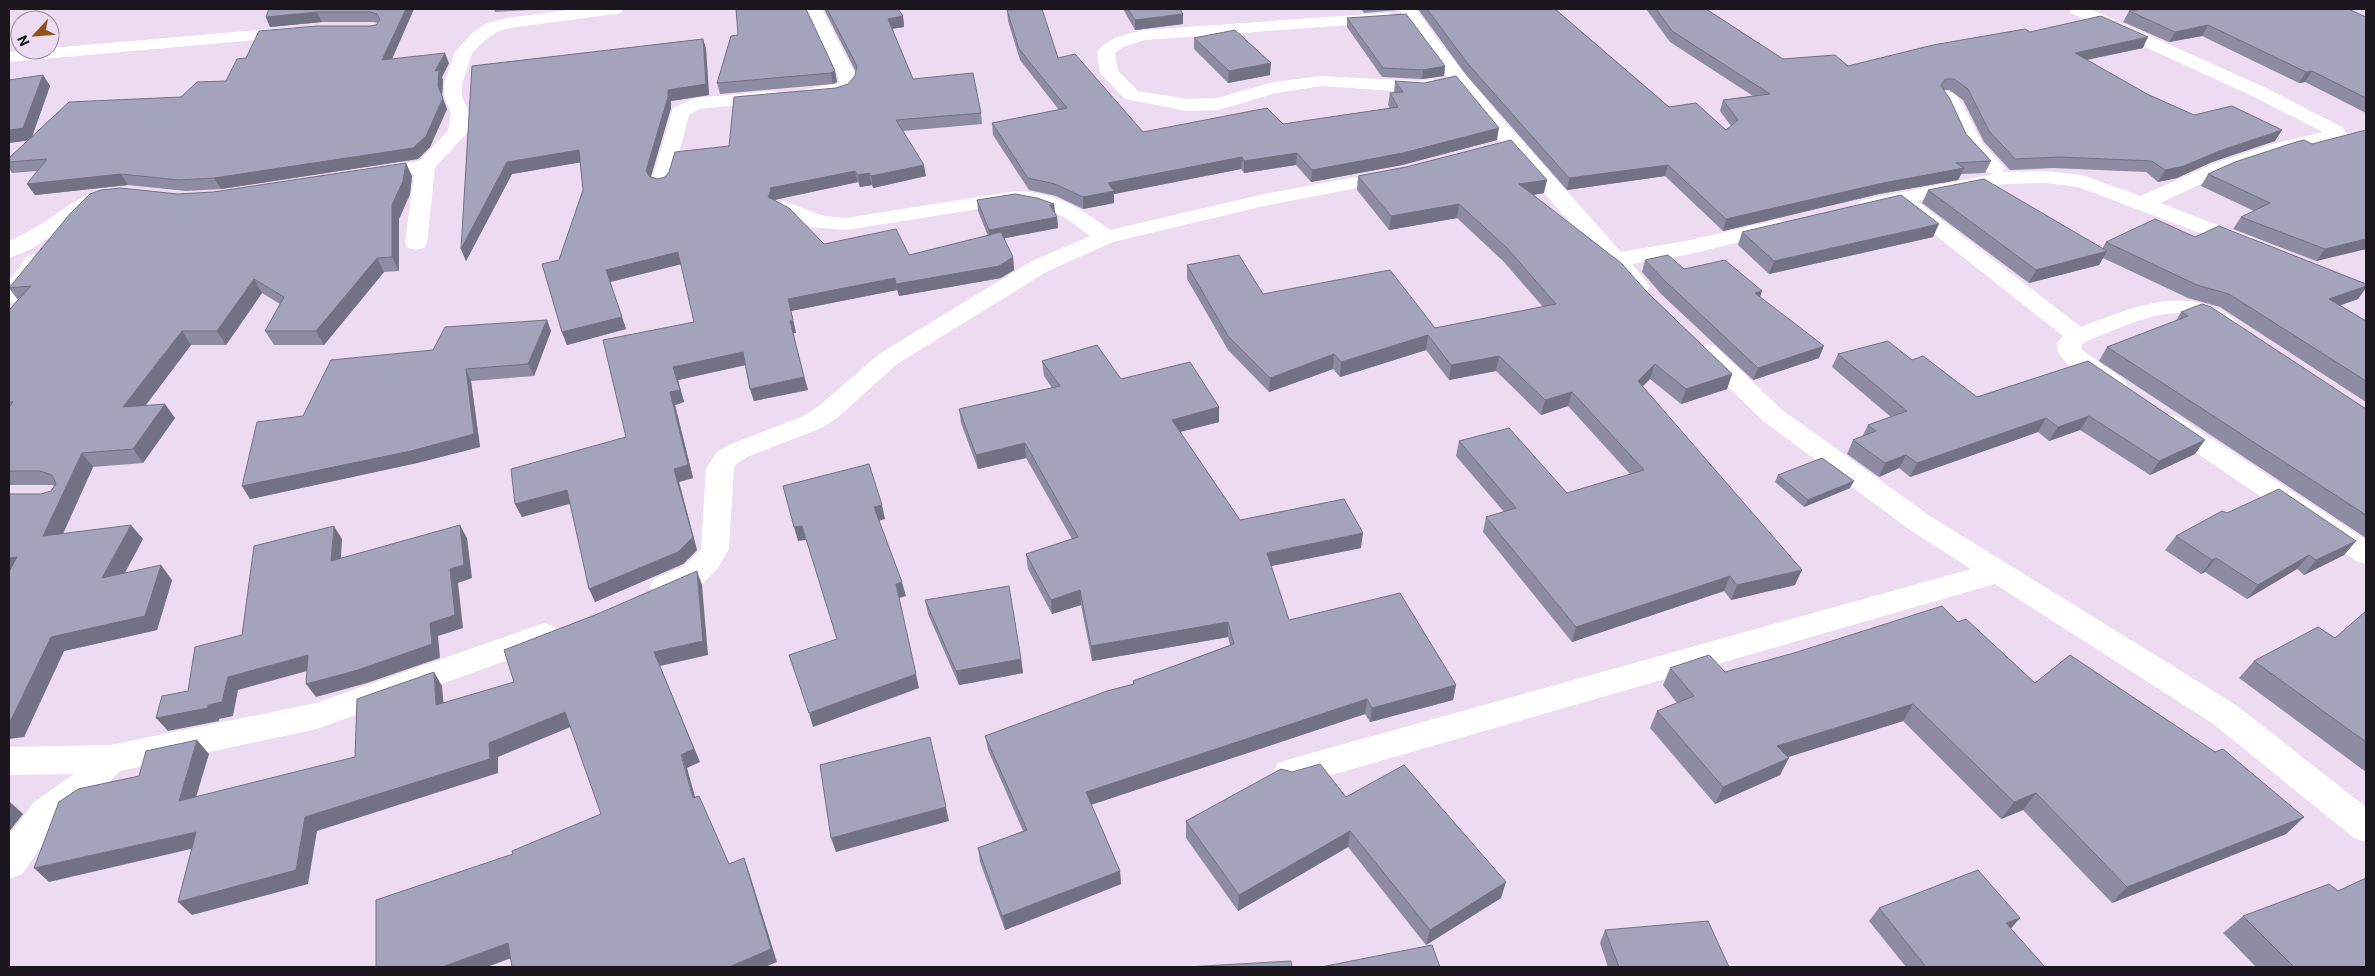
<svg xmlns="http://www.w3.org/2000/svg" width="2375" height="976" viewBox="0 0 2375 976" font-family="Roboto,sans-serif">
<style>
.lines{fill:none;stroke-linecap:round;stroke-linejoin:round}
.street{fill:#fff;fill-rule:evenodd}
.wall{fill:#8d8ca2}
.shaded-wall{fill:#737284}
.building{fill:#a4a3bc;stroke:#737284}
</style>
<rect width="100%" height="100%" fill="#eddbf1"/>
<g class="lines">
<g class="street">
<path d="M578,9H623L621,13L615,14L509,28L497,32L484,41L472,53L462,84V96L469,113L468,132L435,167L427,243L424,248L416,250L408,248L405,243L414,174L373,181L366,179L363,175L366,171L419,161L448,131L451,113L444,96V84L455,52L472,33L485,24L506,18Z"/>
<path d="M806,9H822L857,78C857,79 857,86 857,86C853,98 816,99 806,97L804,93L806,89L839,83V78Z"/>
<path d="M1400,9H1416L1444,48L1500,116L1621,252L1686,241L1777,220L1785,221L1788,226L1785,231L1686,255L1632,264L1650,286L1647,291L1639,293L1631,291C1552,202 1470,114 1403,16Z"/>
<path d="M2069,9H2090L2264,87L2342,127L2348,135L2345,139L2288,152L2227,172L2160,203L2253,238L2256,243L2253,248L2245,250L2078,187L2046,183L2004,184L1917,201L2081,327C2124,311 2175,287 2220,310C2227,314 2233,317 2238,324L2234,329C2215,334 2206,317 2188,314C2155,309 2117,330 2087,341L2081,345L2082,350L2123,379L2127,385L2123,391C2119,392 2115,393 2111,392C2098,390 2067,366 2060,355C2057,351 2057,347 2057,343L2063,336L1897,205L1867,211L1860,209L1856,205L1860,201L1867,199L1994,174C1968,167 1952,117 1938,96L1940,92H1954L1965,108L1982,143L2005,168L2002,172L2046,171L2082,175L2141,196L2213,164L2276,143L2323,132L2250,95L2071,13Z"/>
<path d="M1385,13L1391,14L1393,18L1391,22L1145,40L1123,47L1115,53L1118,71L1138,91L1187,99L1217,98L1274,82L1321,76L1422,81L1432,79L1438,81L1441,85L1438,89L1422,93L1321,86L1276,93L1218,110L1187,111L1125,99L1100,73L1097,52C1108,37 1127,34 1144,30Z"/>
<path d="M294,27L300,28L303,32L300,36L9,62V52L50,50V48Z"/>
<path d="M771,91L778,93L780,97L778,101L699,109L689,115L671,183L668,187L661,189L654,187L651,183L673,108L695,98Z"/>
<path d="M1393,170L1400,172L1403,176L1400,180L1264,206L1113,242L1048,271L897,364L837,418L822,428L749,456L736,464L734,468L729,549L718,568L704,582L676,595L665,598L654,595L650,587L654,579L684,566L701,549L706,468L717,452L731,444L804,416L819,406L879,354L1032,261L1090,236C1065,217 1049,205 1016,203L846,230L812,227L776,211L772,207L776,203L783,201L824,216L846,218L1016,191C1057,193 1078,206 1110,230L1264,194Z"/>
<path d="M112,188L119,190L122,194C117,202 101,202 92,208C64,224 41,250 9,257V241C19,236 30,231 40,225C66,208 80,193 112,188Z"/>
<path d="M35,254L43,256L46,261L17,301L9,303V281L27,256Z"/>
<path d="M1706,344L1715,346L1781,409L1930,516L2236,705L2366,807V842L2354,838L2212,723L1995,584L1290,787L1278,783L1273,773L1278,763L1290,759L1971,569L1910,530L1763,421L1697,356L1694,351L1697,346Z"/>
<path d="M2170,415L2179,417L2366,540V564L2356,561L2161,429L2157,423L2161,417Z"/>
<path d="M544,623L555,627L559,635L555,643L317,729L120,771L91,801L58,824L22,874L9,879V835L34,802L74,774L9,775V747L110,745L316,703Z"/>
</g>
</g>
<g class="wall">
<path d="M269,9H414L392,59L449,63L442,77L443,81L442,96L447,109L430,147L418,159L221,189L186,191L128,185L35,195L27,184L37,171L12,173L9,168V158L28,140L9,143L43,75L50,86L32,136L181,97L226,81L246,58L376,25L378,23L374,22H322L270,27L266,17Z"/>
<path d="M494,9H545L495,12Z"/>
<path d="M824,9H898L903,16L904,27L892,29L913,79L981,113L982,124L903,131L926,176L873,188L872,185L860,187L858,182L774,200L824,244L909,255L988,236L978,211L977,200L1054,204L1055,213L1057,217L1058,228L1004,238L1013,257L1014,270L1001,278L899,296L897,290L791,311L796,333H793L808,390L754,401L750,389L745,365L678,380L684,402L675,405L693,478L679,482L697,550L683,564L595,602L570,503L522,517L515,504L626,437L694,322L681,264L610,282L626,329L567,345L562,332L559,260L583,190L580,162L512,174L466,261L461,249L472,66L703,39L706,49L709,95L671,101V108L651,177L658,179L665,177L729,146L836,88L848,84L855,76L856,72Z"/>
<path d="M1123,9H1180L1183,24L1135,30Z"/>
<path d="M1361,9H1399L1398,10L1364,13Z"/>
<path d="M1418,9H1555L1669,107L1726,130L1731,126L1720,111L1723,100L1753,96L1670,42L1646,9H1706L1783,59L1848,66L2030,32L2143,48L2087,60L2147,94L2194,115L2275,141L2212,162L2177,178L2158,182L2146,172L2054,168L2010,170L1984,142L1963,100L1949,90H1944L1966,134L1991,161L1985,173L1961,174L1958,180L1879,194L1723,231L1665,176L1567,190L1466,75Z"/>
<path d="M1007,10L1058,58L1143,132L1283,124L1390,108L1388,105L1390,93H1394L1395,81L1497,140L1402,165L1311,182L1296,165L1244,173L1241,169L1114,194V203L1083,209L1056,196L1029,190L993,135L992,123L1059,110L1020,60L1008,21Z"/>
<path d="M2129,11L2366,17V113L2305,82L2299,83L2202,36L2169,42L2123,22Z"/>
<path d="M1347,18L1445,66L1444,76L1422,79L1382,77L1347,27Z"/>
<path d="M738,35L835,71L837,82L833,84L720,94L717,83Z"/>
<path d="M1194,38L1270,75L1228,83L1194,49Z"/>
<path d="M2312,144L2366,249L2316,261L2233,229L2241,217L2254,211L2201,186L2208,174Z"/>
<path d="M412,176L410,194L399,219V271L384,272L324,345H274L265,331L280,304L262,293L226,345H191L145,405L175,418L143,463L93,467L63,534L143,539L125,573L172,580L157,630L64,651L24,737L41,494L51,491L54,486L52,485H9V310L18,300L9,288L178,194L213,192Z"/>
<path d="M1358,176L1544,193L1534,195L1647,292L1732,374L1727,389L1681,404L1650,379L1642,387L1795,585L1731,600L1724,591L1572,642L1483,532L1486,517L1504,512L1456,456L1459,441L1567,493L1630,474L1568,406L1541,415L1496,371L1449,380L1426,350L1340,377L1333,369L1269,392L1228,350L1187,279V265L1263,294L1435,328L1543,307L1504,262L1457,218L1389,230L1357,190Z"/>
<path d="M1928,190L2102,249L2106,242L2195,237L2358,299L2340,305L2366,321V402L2220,307L2188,298L2103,258L2099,265L2029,283L1922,203Z"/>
<path d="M1742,232L1933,237L1769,274L1738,245Z"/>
<path d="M1645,260L1684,269L1760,297L1819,358L1753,380L1661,294L1642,272Z"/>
<path d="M2181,312L2366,409V538L2099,361L2107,347L2176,321Z"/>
<path d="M547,320L551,331L534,376L471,381L480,447L417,463L250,499L242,486L303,416L433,350Z"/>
<path d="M1838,354L1912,360L1977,397L2088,361L2195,454L2150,475L2080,430L2049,441L2038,432L1910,477L1899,468L1879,477L1847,454L1853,440L1862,437L1868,425L1891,417L1832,367Z"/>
<path d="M1042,361L1121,379L1219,407V422L1180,432L1240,520L1361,548L1271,566L1289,620L1456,685L1453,700L1370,722L1365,714L1091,805L1120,871L1121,884L1005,930L980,862L978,848L1023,831L988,750L985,736L1133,684V681L1230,645L1228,637L1092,661L1081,605L1052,614L1028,569L1026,554L1072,539L1026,458L978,469L961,423L959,409L1052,388L1044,376Z"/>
<path d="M1778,475L1850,488L1804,507L1775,482Z"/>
<path d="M2227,513L2356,541L2344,555L2304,575L2297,569L2247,599L2205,572L2201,574L2165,550L2176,536Z"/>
<path d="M925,600L1021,659L1023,673L959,685L928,614Z"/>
<path d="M2366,611V772L2239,678L2254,661L2335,638Z"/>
<path d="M1958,622L2035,683L2304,817L2286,834L2112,903L2023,810L2001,819L1903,721L1788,757L1780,775L1715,804L1650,728L1657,711L1677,703L1663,685L1670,668L1725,672Z"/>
<path d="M1346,797L1501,898L1426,945L1348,847L1238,911L1186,838V821Z"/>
<path d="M2338,891L2366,967H2256L2223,933L2243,916Z"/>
<path d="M1879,908L2011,929L2043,967H1906L1869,921Z"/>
<path d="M1605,930L1729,967H1608L1600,943Z"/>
</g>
<g class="shaded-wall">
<path d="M406,9H414L387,70L382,60Z"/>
<path d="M317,12L322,22L270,27L266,17Z"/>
<path d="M1183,14V24L1135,30V20Z"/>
<path d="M903,16L904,27L889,29L888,19Z"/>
<path d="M2208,25L2202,36L2169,42L2175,32Z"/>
<path d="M2148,37L2143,48L2070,63L2075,53Z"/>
<path d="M703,39L706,49L709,95L671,101V108L649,182L646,171L668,90Z"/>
<path d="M445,53L449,63L442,77L443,81L442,96L447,109L430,147L418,159L221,189L214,178L438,86L435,71Z"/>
<path d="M1271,63L1270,75L1228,83L1229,71Z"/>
<path d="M1445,66L1444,76L1422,79L1423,70Z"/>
<path d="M835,71L837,82L833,84L831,73Z"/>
<path d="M2312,71L2305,82L2299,83L2306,72Z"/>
<path d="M43,75L50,86L31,140L9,143V130Z"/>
<path d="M1499,128L1497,140L1402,165L1311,182L1312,170Z"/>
<path d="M2282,130L2275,141L2212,162L2177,178L2158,182L2165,170L2219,151Z"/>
<path d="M579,150L583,162L512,174L466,261L461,249L507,162Z"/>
<path d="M1297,153L1296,165L1244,173V161Z"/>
<path d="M1242,157L1241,169L1114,194V203L1083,209V197L1108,183Z"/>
<path d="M406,163L412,176L410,194L399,219V271L392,257V205Z"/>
<path d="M924,165L926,176L873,188L871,176Z"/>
<path d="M1668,165L1665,176L1567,190L1569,178Z"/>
<path d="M1964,168L1958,180L1879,194L1723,231L1726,219L1883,183Z"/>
<path d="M855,171L858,182L774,200L768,197L770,188Z"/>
<path d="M869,173L872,185L860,187L858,175Z"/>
<path d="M121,174L128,185L35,195L27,184Z"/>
<path d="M1547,180L1544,193L1517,197L1519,184Z"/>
<path d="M1054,204L1055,215L1050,205Z"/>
<path d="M1459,204L1457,218L1389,230L1391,216Z"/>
<path d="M1057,217L1058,228L990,241L989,230Z"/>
<path d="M1939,224L1933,237L1769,274L1774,261Z"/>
<path d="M2366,239V249L2316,261L2325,249Z"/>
<path d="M2107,251L2099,265L2029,283L2036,270Z"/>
<path d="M678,252L682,264L610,282L626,329L567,345L562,332L606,270Z"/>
<path d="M1013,257L1014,270L1001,278L899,296L896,284Z"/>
<path d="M377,258L384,272L324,345L316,331Z"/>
<path d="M895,278L897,290L791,311L796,333H793L790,321L788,299Z"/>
<path d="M254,279L262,293L226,345L217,331Z"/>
<path d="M2366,286V288L2358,299L2319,313L2329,299Z"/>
<path d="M1762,291L1758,304L1755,293Z"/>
<path d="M547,320L551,331L534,376L528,364Z"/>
<path d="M182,331L191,345L134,421L123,407Z"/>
<path d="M1428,335L1426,350L1340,377L1341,362Z"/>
<path d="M1824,346L1819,358L1753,380L1758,368Z"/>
<path d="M743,352L746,365L678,380L684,402L675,405L693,478L679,482L697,550L683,564L595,602L589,589L674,469L670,392L673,367Z"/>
<path d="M1334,354L1333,369L1269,392L1270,378Z"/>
<path d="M1499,356L1496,371L1449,380L1451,365Z"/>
<path d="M1655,364L1650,379L1633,396L1638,381Z"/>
<path d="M466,369L471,381L480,447L417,463L250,499L242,486Z"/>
<path d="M1732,374L1727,389L1681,404L1686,389Z"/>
<path d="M804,377L808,390L754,401L750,389Z"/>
<path d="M1572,392L1568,406L1541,415L1545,400Z"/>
<path d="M165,404L175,418L143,463L133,449Z"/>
<path d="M1219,407V422L1172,434V420Z"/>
<path d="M2089,416L2080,430L2049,441L2058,427Z"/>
<path d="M2046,418L2038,432L1910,477L1917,463Z"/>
<path d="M2205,440L2195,454L2150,475L2159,461Z"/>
<path d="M1025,443L1026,458L978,469L976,455Z"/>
<path d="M82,453L93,467L55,551L43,536Z"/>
<path d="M1906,455L1899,468L1879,477L1885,463Z"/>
<path d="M1854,481L1850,488L1804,507L1808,500Z"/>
<path d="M567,490L573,503L522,517L515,504Z"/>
<path d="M882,505L885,519L878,521L874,507Z"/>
<path d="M131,525L143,539L114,592L102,578Z"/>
<path d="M460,525L467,538L472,578L458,583L463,628L438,636L440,658L367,683L316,697L306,684L430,623L450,569Z"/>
<path d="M334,526L342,539L340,575L331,561Z"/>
<path d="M802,526L806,540L798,541L794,527Z"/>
<path d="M1363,533L1361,548L1266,567L1267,553Z"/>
<path d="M2356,541L2344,555L2304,575L2316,560Z"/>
<path d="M2309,555L2297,569L2247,599L2258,585Z"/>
<path d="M17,557L9,575V558Z"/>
<path d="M2216,558L2205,572L2201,574L2212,560Z"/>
<path d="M161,565L172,580L157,630L64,651L24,737L9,739V723L51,637Z"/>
<path d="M1802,570L1795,585L1731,600L1737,585Z"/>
<path d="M697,571L702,585L708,655L660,666L700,762L687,768L699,811L693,798L654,652Z"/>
<path d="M1730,576L1724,591L1572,642L1576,627Z"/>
<path d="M902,582L906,596L899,598L896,584Z"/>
<path d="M1080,590L1081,605L1052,614L1051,600Z"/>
<path d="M1228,622V637L1092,661L1091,646Z"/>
<path d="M308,655L318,668L238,690L233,716L219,719V721L168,731L156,718L208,705L228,677Z"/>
<path d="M1021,659L1023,673L959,685L956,671Z"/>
<path d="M434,672L442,686L445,719L436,705Z"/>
<path d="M916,674L919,688L813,727L809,713Z"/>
<path d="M1456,685L1453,700L1370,722L1372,708Z"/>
<path d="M1367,699L1365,714L1087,806L1086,792Z"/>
<path d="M1913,704L1903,721L1769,763L1777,746Z"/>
<path d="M565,712L573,726L498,757V773L317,831L308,884L192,915L178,902L305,817Z"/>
<path d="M197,740L209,754L191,814L179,801Z"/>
<path d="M1789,758L1780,775L1715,804L1723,787Z"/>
<path d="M2036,793L2023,810L2001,819L2014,802Z"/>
<path d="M9,801L23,814L9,832Z"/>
<path d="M946,807L949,821L836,852L831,838Z"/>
<path d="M2304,817L2286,834L2112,903L2127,887Z"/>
<path d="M1350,831L1348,847L1238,911L1239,895Z"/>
<path d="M196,832L208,845L49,882L34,868Z"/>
<path d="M744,858L749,872L777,962L765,967H729Z"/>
<path d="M1120,871L1121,884L1005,930L1002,916Z"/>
<path d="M1506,882L1501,898L1426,945L1430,930Z"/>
<path d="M2020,918L2009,931L2006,923Z"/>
<path d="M508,943L517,956L487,967H442Z"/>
</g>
<g class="building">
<path d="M269,9H406L382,60L445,53L435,71L439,70L438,86L443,98L426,136L413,148L214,178L179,180L121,174L27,184L47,159L9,162V158L69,102L181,97L197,82L226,81L237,59L246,58L259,31L317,26H370L376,25L380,20L377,14L370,12H317L266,17Z"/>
<path d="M736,9H806L835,71L831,73L717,83L731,36L738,35Z"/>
<path d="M827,9H898L903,16L888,19L913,79L973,73L981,113L896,120L924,165L871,176L869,173L858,175L855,171L770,188L771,190L768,197L789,208L824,244L896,229L909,255L1001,232L1013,257L999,266L896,284L895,278L788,299L793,320L790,321L804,377L750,389L743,352L673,367L680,390L670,392L688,465L674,469L693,537L678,552L589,589L567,490L515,504L511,469L626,437L603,340L694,322L678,252L606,270L622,317L562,332L542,264L559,260L583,190L579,150L507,162L461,249L472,66L703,39L706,84L668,90V97L646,171L650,177L658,179L665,177L669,172L675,152L729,146L734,97L836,88L848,84L855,76L857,66Z"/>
<path d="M1027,9H1042L1058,58L1075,54L1143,132L1267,108L1283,124L1398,107L1390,93L1403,92L1395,81L1424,83L1456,76L1499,128L1403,153L1312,170L1297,153L1244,161L1242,157L1108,183L1114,191L1083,197L1055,184L1028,178L992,123L1067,108L1019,49L1007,10Z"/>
<path d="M1128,9H1180L1183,14L1135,20Z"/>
<path d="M1427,9H1555L1669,107L1696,103L1726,130L1738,120L1723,100L1770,94L1672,31L1656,9H1706L1783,59L1835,55L1848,66L1933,45L2025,29L2030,32L2101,16L2148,37L2075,53L2147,94L2194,115L2232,106L2282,130L2219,151L2184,166L2165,170L2152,161L2060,157L2015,159L1989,131L1968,89L1954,79H1945L1941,86L1950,99L1966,134L1991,161L1956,163L1964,168L1883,183L1726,219L1668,165L1569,178L1468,64Z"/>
<path d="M2143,9H2348L2366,17V98L2312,71L2306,72L2208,25L2175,32L2129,11Z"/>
<path d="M1406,14L1445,66L1423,70L1383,68L1347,18Z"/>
<path d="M1235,30L1271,63L1229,71L1194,38Z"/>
<path d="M43,75L23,128L9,130V80Z"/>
<path d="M2366,130V239L2325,249L2241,217L2270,203L2208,174L2235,162L2296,142L2304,140L2312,144Z"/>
<path d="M1511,140L1547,180L1519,184L1621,263L1647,292L1732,374L1686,389L1655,364L1638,381L1802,570L1737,585L1730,576L1576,627L1486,517L1516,508L1459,441L1509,428L1567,493L1644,470L1572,392L1545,400L1499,356L1451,365L1428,335L1341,362L1334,354L1270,378L1228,336L1187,265L1239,255L1263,294L1390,270L1435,328L1556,304L1507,248L1459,204L1391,216L1358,176L1406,167Z"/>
<path d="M406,163L403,181L392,205V257L377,258L316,331H265L284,297L254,279L217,331H182L123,407L165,404L133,449L82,453L43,536L131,525L102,578L161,565L145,616L51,637L10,722L9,723V572L17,557L9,558V494H41L51,491L56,484L52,475L40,471H9V407L13,402H9V310L31,286L9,288L69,215L90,194L101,190L120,188L178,194L213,192Z"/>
<path d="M1984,179L2107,251L2036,270L1928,190Z"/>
<path d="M1015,194L1037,198L1054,204L1050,205L1057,217L989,230L977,200Z"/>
<path d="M1901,195L1939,224L1774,261L1742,232Z"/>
<path d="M2155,219L2195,237L2219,226L2366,284V286L2329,299L2366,321V381L2229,294L2197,285L2106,242Z"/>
<path d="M1668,255L1684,269L1725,260L1762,291L1755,293L1824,346L1758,368L1665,281L1645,260Z"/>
<path d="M2202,304L2211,307L2366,409V515L2107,347L2188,316L2181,312Z"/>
<path d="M547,320L528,364L466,369L474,434L411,451L242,486L257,422L303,416L331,360L433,350L445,327Z"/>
<path d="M1888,341L1912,360L1923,356L1977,397L2088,361L2205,440L2159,461L2089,416L2058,427L2046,418L1917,463L1906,455L1885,463L1853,440L1876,431L1868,425L1907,411L1838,354Z"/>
<path d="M1097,345L1121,379L1190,362L1219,407L1172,420L1240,520L1344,499L1363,533L1267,553L1289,620L1400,593L1456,685L1372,708L1367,699L1086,792L1120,871L1002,916L978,848L1027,830L985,736L1107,691L1134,684L1133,681L1234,644L1228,622L1091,646L1080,590L1051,600L1026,554L1078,537L1025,443L976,455L959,409L1060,386L1042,361Z"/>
<path d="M1822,458L1854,481L1808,500L1778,475Z"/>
<path d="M869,464L882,505L874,507L902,582L896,584L916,674L809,713L789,655L837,639L802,526L794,527L783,486Z"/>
<path d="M2279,489L2356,541L2316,560L2309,555L2258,585L2216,558L2212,560L2176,536L2222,511L2227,513Z"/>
<path d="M460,525L464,565L450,569L455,615L430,623L432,644L358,670L306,684L308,655L228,677L222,702L208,705V708L156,718L162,696L188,691L195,647L242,635L254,546L334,526L331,561Z"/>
<path d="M697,571L703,641L654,652L694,749L681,755L693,798L699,796L729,864L744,858L771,949L729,967H512L508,943L442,967H376V900L513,854L512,851L601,814L565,712L489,743L490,759L305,817L296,870L178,902L196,832L34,868L59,802L78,789L139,776L146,751L197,740L179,801L355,757L357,699L434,672L436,705L514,682L504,650L595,615Z"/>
<path d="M1009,586L1021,659L956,671L925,600Z"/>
<path d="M1942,606L1958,622L1966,619L2035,683L2070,655L2215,752L2223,749L2304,817L2127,887L2036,793L2014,802L1913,704L1777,746L1789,758L1723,787L1657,711L1694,696L1670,668L1709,655L1725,672L1794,653Z"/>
<path d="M2366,611V742L2254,661L2318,627L2335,638Z"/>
<path d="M930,737L946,807L831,838L820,765Z"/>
<path d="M1320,764L1346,797L1404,765L1506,882L1430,930L1350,831L1239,895L1186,821L1281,769L1292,772Z"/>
<path d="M1978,870L2020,918L2006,923L2044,966L2041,967H1926L1879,908Z"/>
<path d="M2366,878V967H2294L2243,916L2329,884L2338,891Z"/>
<path d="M1708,921L1729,967H1619L1605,930Z"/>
<path d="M1432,945L1440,967H1321Z"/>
<path d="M1291,961L1292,967H1186Z"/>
</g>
<rect width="2375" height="976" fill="none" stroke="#1b151d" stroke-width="20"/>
<g transform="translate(35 35) rotate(244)"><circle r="24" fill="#eddbf1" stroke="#998c9c"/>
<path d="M0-4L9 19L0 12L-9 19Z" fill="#91511a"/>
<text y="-8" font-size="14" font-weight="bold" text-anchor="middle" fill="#1b151d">N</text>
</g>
</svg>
